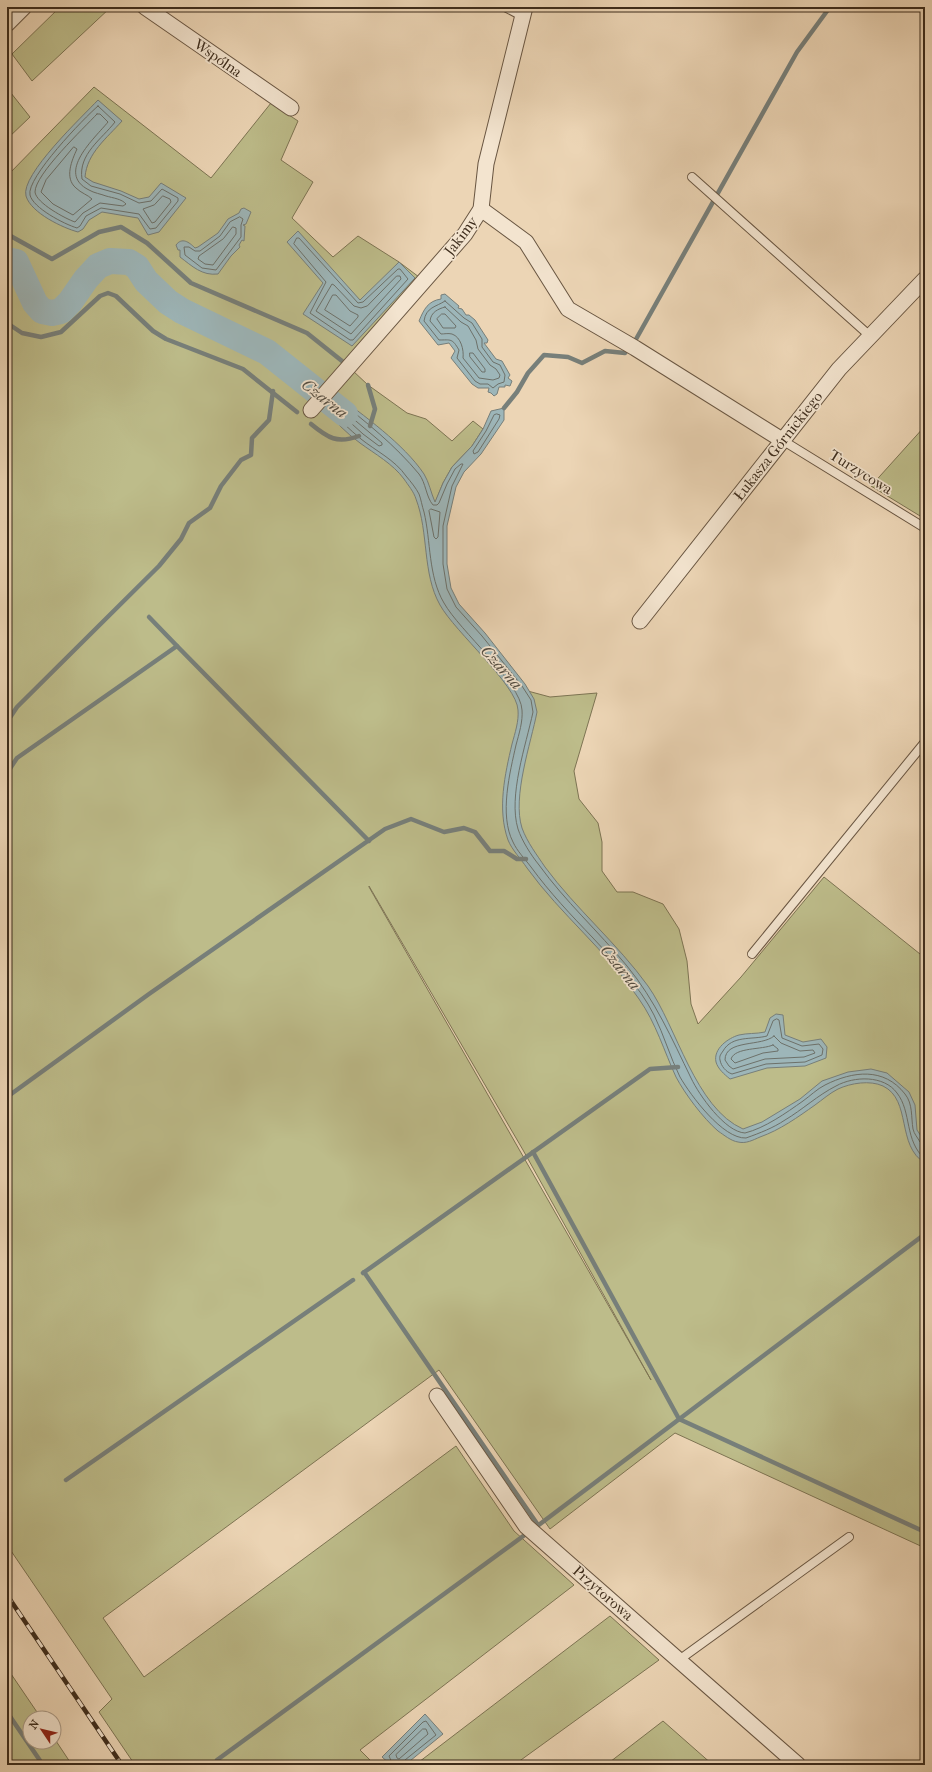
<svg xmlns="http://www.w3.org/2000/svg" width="932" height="1772" viewBox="0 0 932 1772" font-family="'IM FELL French Canon',serif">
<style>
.green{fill:#bdbc8a;stroke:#7d7453;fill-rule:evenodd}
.water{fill:#9db6b9;stroke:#777f7a}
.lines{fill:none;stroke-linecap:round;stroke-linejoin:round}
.shore{stroke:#6d716a;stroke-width:1}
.stream{stroke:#777f7a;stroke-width:4.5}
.river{stroke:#9db6b9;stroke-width:26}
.lane-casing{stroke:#695642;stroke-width:10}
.street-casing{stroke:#695642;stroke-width:17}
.lane{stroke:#f3e4cf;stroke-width:8}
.street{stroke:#f3e4cf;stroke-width:15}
.rail-casing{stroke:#3d2c1c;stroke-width:4.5}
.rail{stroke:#f3e4cf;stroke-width:3;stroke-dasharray:9;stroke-linecap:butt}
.labels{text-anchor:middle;stroke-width:3.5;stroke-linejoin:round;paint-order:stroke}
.street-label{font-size:15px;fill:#3d2c1c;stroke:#f3e4cf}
.water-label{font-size:16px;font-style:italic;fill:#554e43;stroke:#f3e4cf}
</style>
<rect width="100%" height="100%" fill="#ecd5b5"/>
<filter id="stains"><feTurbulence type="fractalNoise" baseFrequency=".005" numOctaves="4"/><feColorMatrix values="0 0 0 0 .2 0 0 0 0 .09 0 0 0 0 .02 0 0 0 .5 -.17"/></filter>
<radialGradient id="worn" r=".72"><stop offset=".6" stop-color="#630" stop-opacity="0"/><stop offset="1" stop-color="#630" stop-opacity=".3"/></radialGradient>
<g class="green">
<path d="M60,7H111L32,81L12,54Z"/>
<path d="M94,87L211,178L271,103L298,121L281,160L313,182L292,218L333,257L358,236L399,262L427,283L352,370L368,385L407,413L426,419L452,441L473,421L483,429L472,446L452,467L443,483L435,503L447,602L524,690L550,697L597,693L574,771L579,799L598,823L602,842V871L617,892H633L663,904L679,929L687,961L691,1004L698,1024L741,977L824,877L925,958V1548L675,1433L550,1529L439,1370L103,1618L144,1677L456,1446L514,1531L574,1585L360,1750L375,1765H135L99,1712L112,1699L7,1545V176ZM369,886L523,1150L651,1380L369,887Z"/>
<path d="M7,88L30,117L7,139Z"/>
<path d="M925,426V519L871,486Z"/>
<path d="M610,1616L659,1660L514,1765H415Z"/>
<path d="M7,1668L41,1718H30V1742H54V1738L72,1765H7Z"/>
<path d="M663,1721L713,1765H606Z"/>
</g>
<g class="water">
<path d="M98,100L122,121C107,138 87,153 85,177L93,182L121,191L139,199L149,197L161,183L186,198L159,232L148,235L138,218L102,212L89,220L83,229L78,232C63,228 31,213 26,196C20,175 83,116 98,100Z"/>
<path d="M244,208L251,212L246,224L243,225L245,226L244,241L242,240L239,245L240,247L231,256L218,274C202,276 192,266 180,257V250H178L176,245C182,237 189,242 195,248L198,247L218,233L228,219L239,213L241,209Z"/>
<path d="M298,231L360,300L399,262L415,278L352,346L303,314L323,283L287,242Z"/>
<path d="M445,294L459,306L458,308L462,309L466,315H469L475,320L488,340L487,343H484L496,359L502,361L510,375L508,378L512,381L510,386L505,385V387H499L497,394L494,396L491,393L488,392L489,388H478L472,384L451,358L455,351L449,343L438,345L419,321C424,309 428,301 441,299V295Z"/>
<path d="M334,393C363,415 404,444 424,474C429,482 431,493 435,502L443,483L452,467L472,446L483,429L491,411L504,408V420L481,454L464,472L456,487L447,526V564L451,588L459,604L485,633L525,684L534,699L537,712C531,743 512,797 522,828C527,842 537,855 545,867C576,909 617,943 648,986C677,1027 695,1108 743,1129L762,1122L800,1099L822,1081L848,1072L871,1069L887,1073L909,1092L915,1105L917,1130L925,1142V1163C896,1146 912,1100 883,1086C870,1080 851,1083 838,1089C830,1093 822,1100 815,1105C798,1117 780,1130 760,1137C753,1140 746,1144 738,1142C731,1141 724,1135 718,1131C703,1118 685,1094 676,1077C664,1051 656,1023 639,999C607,951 561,915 527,868C521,859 512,850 508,840C497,809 505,774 512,744C515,733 519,721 518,710C517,685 455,632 440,605C422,573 429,533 416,499C414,492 408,485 404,479C393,464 375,454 360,443C346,433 334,420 322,408Z"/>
<path d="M776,1014L783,1015L785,1035L803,1042L821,1039L827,1047L826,1058L805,1066L767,1068L730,1079C724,1074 718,1069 716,1062C713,1049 728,1038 739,1035C747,1033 756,1034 765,1032L770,1018Z"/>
<path d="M425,1714L443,1734L405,1765H391L382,1757Z"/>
</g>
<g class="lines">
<g class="shore">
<path d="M98,106L115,122C102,139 78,154 82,179L91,186L120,194L139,203L151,201L162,189L178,198V201L156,228L150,229L139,214L101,208L86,216L80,226L77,228C64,224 33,208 30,195C26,178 84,118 98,106Z"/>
<path d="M97,114H100L108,122C95,138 55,173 89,190C94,193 101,194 106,196C113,198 122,199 126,204L123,206L100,203L83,213L75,222C66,219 36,203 35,192C35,174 84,128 97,114Z"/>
<path d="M74,147L77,149C72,160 64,178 76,188C81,193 88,195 92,199L73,215L53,204L41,192L46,180Z"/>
<path d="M163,196L170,199L171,202L155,222L152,223L143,209L154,205Z"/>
<path d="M240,217L243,219L241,225V237L216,270L202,268L185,255L184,247H189L195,251H200L220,236L230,222Z"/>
<path d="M233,227L236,228V234L213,265L205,264L198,259L199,256L223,239Z"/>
<path d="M297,238H299L358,303L363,302L398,269H400L408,279L353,340H350L310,313L326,282L294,244Z"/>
<path d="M397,276H400L401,279L351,334L316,311L332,284L334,285L354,306L361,308L367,306Z"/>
<path d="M333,295H336L350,311L358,315V317L350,326L325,310Z"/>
<path d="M445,301L464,318L472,323L482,339V347L493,362L500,365L505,375L504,382L498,384L493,388L488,384H480L475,381L457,358L459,350C452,338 451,340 439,340L424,321C426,307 436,307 445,301Z"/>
<path d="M445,307L461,322L468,326L476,340L478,349L490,365L496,369L500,375L499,378L493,380L479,378L463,358C464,350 461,337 452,334C448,333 444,334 441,334L430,321C431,312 438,309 445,307Z"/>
<path d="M442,314H445L456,326L455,328H443L437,319Z"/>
<path d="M470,353H473L485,369V372H482L470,357Z"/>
<path d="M341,411H344L382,443V445L379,446L363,434L341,414Z"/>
<path d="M497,414L500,415L499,419L478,452L474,454L473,451L486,431L494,415Z"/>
<path d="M431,509L440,512L438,537L436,539L434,537L429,511Z"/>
<path d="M777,1019L779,1020L782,1038L802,1046L819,1044L823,1049L822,1055L805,1062L766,1064L732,1074C726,1072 721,1066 720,1060C719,1056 721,1054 723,1051C732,1035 752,1040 767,1036L773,1021Z"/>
<path d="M774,1036L781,1043L800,1051L813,1050L815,1053L804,1057L765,1059L733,1069L729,1066L725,1060C725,1039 762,1047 774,1036Z"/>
<path d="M773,1045L778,1049V1051L763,1053L735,1063L731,1059C735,1047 762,1050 773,1045Z"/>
<path d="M925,1144L920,1142C918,1138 914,1134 913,1129C911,1117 913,1104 905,1094C884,1067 853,1071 825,1085C817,1089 810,1096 803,1101C786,1113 765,1128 745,1133C725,1132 699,1095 691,1078C672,1039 655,1000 627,966C598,931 565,901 539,865C531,855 522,841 518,829C508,796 526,745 533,712L531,700L522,686L482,636L456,607L447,589L443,564V526L452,486L463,464H461L455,469L447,484L439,503L437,505H433C426,497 426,483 419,474C395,445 366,422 337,399L334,400L328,407V409C339,419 350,430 361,439C376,451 395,460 406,476C411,482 416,488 419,494C421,499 422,506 424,512C431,541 428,576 444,603C459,630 521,683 522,710C523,721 519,734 516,745C510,772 499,815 513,842C517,851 525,859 531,867C550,893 571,915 593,938C615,962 639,985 654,1015C664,1035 670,1057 680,1077C691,1096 723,1139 746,1138C760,1133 773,1128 785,1120C802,1110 818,1095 836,1086C854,1076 884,1075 897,1093C912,1112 904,1141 925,1159"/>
<path d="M423,1729H426L428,1734L399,1759L397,1758L396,1755Z"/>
<path d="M393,1765L389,1756L423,1722L426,1721L436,1735L405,1760L403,1765"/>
</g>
<g class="stream">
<path d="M7,234L52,259L99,232L121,227L147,243L191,283L307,333L342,361"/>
<path d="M7,323L22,333L41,337L61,332L100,296L108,293L116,296L153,331L166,339L243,369L297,412"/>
<path d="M635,341L797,52L830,7"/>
<path d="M368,385L375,409L370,426"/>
<path d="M504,408L517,392L528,373L544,355L568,357L582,363L605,351L625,353L627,350"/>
<path d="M311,424C328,438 337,444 359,436"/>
<path d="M149,617L177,646"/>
<path d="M7,722L17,707L159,566L181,539L189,523L210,508L221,486L241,460L251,455L252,438L269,420L273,391"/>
<path d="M7,771L9,770L17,758L177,646L369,841"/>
<path d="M7,1097L149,994L385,829L411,819L444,832L464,828L475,832L490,851H504L517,859H526"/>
<path d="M533,1152L679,1419L925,1532"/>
<path d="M364,1272L538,1525"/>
<path d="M363,1273L650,1069L678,1067"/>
<path d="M66,1480L353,1280"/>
<path d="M536,1527L925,1234"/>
<path d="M7,1712L43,1765"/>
<path d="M217,1760L526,1534"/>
</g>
<path class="river" d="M7,260L16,262L35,303L42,311L52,313L61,311L70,302L86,279L98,266L110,261L129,262L137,267L146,281L168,302L182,311L267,352L345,414"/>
<g class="lane-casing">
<g id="lane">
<path d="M505,7L522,16"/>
<path d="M692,177L870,336"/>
<path d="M782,440L925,528"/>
<path d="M752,954L925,742"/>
<path d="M679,1660L849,1537"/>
</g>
</g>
<g class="street-casing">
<g id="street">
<path d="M145,7L291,108"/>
<path d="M7,24L24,7"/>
<path d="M481,209L526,242L568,309L635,348L782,440"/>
<path d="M311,410L465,234L481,209L486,164L525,7"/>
<path d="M640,621L839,369L925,279"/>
<path d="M437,1396L526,1526L798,1765"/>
</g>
</g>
<use href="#lane" class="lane"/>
<use href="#street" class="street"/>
<g class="rail-casing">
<path id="rail" d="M7,1595L122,1765"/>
</g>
<use href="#rail" class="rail"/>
</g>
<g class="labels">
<g class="street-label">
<text transform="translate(218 58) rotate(35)" y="5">Wspólna</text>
<text transform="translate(461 236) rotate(-53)" y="5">Jakimy</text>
<text transform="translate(778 446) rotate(-52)" y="5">Łukasza Górnickiego</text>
<text transform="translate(861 472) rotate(32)" y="5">Turzycowa</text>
<text transform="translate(603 1593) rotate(41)" y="5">Przytorowa</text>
</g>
<g class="water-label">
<text transform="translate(325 398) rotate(38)" y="6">Czarna</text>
<text transform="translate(502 667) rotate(48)" y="6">Czarna</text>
<text transform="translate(621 967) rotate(51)" y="6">Czarna</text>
</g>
</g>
<rect width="932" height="1772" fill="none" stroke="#ecd5b5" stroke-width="24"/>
<rect x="8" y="8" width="916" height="1756" fill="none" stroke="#3d2c1c" stroke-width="2"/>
<rect x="12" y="12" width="908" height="1748" fill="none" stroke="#3d2c1c"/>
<g transform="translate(42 1730) rotate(305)"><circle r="19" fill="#f3e4cf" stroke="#aa9a87"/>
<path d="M0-3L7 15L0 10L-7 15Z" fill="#8f2418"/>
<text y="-6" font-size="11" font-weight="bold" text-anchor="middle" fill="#3d2c1c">N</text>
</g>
<rect width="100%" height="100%" filter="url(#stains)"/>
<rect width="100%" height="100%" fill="url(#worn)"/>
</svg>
